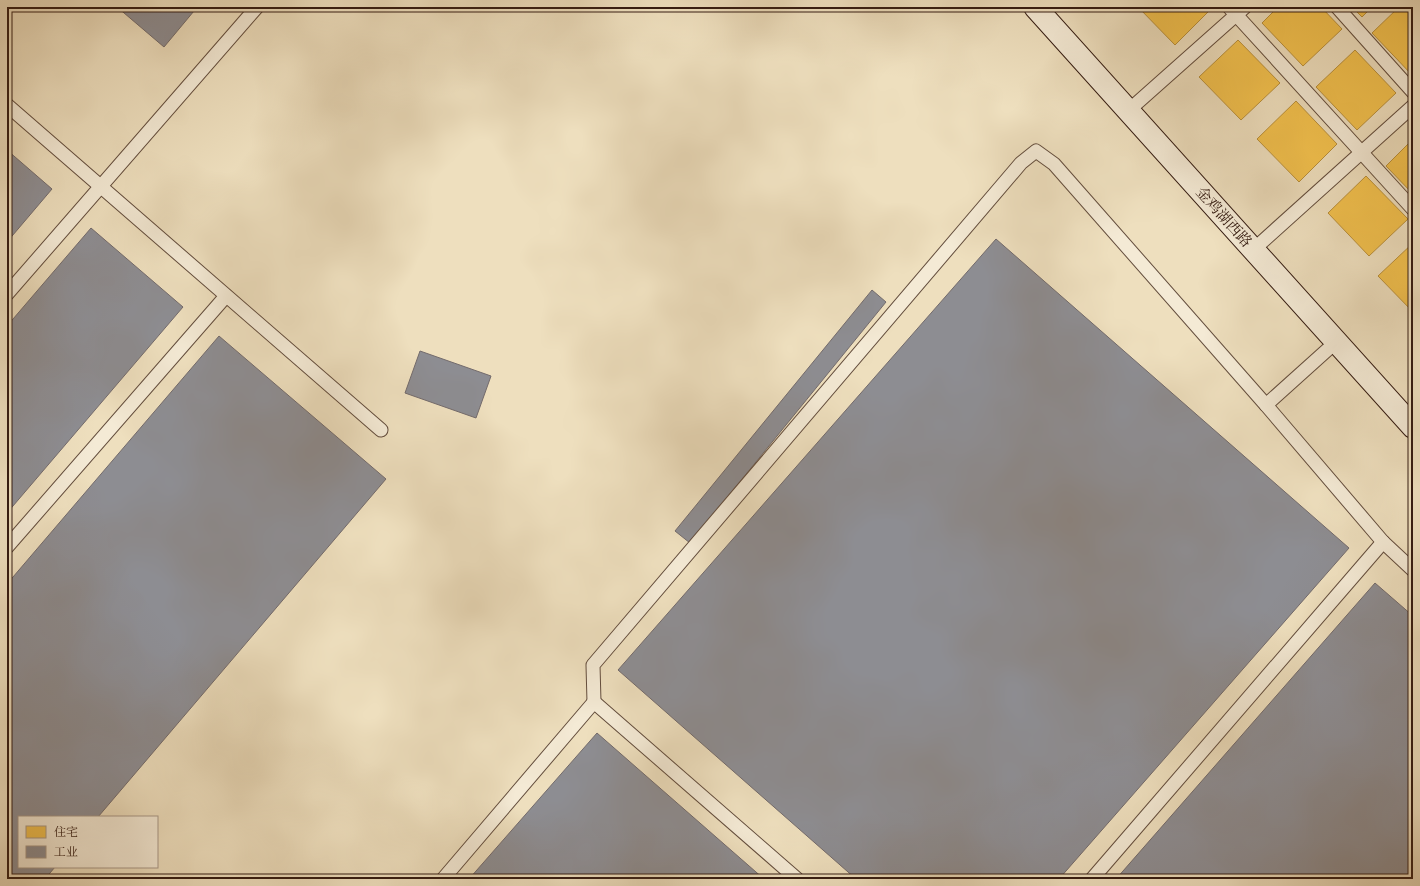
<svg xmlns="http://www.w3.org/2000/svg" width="1420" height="886" viewBox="0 0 1420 886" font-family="'Old Standard TT','Noto Serif SC',serif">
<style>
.homes{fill:#f2c14e;stroke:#b9903c}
.industry{fill:#8d8d92;stroke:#736b6c}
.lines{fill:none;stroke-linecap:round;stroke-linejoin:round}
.lane-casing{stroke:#634d3d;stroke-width:15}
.secondary-casing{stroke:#351c12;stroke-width:24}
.lane{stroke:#f4ead5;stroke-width:13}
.secondary{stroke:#f4ead5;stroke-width:22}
.labels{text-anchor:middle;stroke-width:4;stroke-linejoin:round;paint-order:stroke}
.street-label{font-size:15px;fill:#351c12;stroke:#f4ead5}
</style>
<rect width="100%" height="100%" fill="#eedfbe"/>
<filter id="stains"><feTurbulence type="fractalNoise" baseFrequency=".005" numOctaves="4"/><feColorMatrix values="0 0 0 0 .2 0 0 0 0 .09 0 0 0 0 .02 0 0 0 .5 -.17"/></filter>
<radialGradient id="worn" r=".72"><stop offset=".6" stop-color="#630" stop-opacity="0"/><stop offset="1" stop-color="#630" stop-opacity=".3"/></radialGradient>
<g class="homes">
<path d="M1138,7H1213L1175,45Z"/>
<path d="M1278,7H1321L1342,29L1303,66L1262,23Z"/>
<path d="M1352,7H1372L1362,17Z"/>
<path d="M1399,7H1413V76L1372,33Z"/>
<path d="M1238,40L1280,83L1241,120L1199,77Z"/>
<path d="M1355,50L1396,93L1357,130L1316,87Z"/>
<path d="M1296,101L1337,144L1299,182L1257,139Z"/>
<path d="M1413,139V194L1386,166Z"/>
<path d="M1366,176L1408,219L1369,256L1328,213Z"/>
<path d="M1413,243V312L1378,276Z"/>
</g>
<g class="industry">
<path d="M117,7H189L194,11L164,47Z"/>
<path d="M7,150L52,189L7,242Z"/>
<path d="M91,228L183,307L7,513V326Z"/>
<path d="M996,239L1349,548L1059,879H856L618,670Z"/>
<path d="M872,290L886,302L690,543L675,531Z"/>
<path d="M219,336L386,479L98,817H19V867H55L45,879H7V584Z"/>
<path d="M420,351L491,376L476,418L405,393Z"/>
<path d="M1375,583L1413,616V879H1116Z"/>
<path d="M597,733L764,879H469Z"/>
</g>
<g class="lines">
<g class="lane-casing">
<g id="lane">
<path d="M1229,7L1413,209"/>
<path d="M1337,7L1413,92"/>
<path d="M7,105L381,430"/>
<path d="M1128,111L1245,7"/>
<path d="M1253,250L1413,106"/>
<path d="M7,294L257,7"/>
<path d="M1336,342L1266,405L1383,542L1413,570"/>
<path d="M7,547L226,296"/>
<path d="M594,702L593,665L1021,163L1036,151L1054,164L1266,405"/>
<path d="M443,879L594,702L797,879"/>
<path d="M1092,879L1383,542"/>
</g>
</g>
<g class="secondary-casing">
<path id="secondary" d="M1035,7L1413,427"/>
</g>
<use href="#lane" class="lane"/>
<use href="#secondary" class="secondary"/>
</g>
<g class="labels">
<g class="street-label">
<text transform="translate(1224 217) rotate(48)" y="5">金鸡湖西路</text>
</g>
</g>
<rect width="1420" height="886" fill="none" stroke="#eedfbe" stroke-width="24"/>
<rect x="8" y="8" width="1404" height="870" fill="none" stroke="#351c12" stroke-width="2"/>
<rect x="12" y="12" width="1396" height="862" fill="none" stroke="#351c12"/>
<rect x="18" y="816" width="140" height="52" fill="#f4ead5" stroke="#a89887"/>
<rect x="26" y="826" width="20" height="12" fill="#f2c14e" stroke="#a89887"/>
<text x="54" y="836" font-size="12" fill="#351c12">住宅</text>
<rect x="26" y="846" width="20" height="12" fill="#8d8d92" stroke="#a89887"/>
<text x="54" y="856" font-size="12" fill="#351c12">工业</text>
<rect width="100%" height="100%" filter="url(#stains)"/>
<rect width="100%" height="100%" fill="url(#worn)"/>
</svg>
